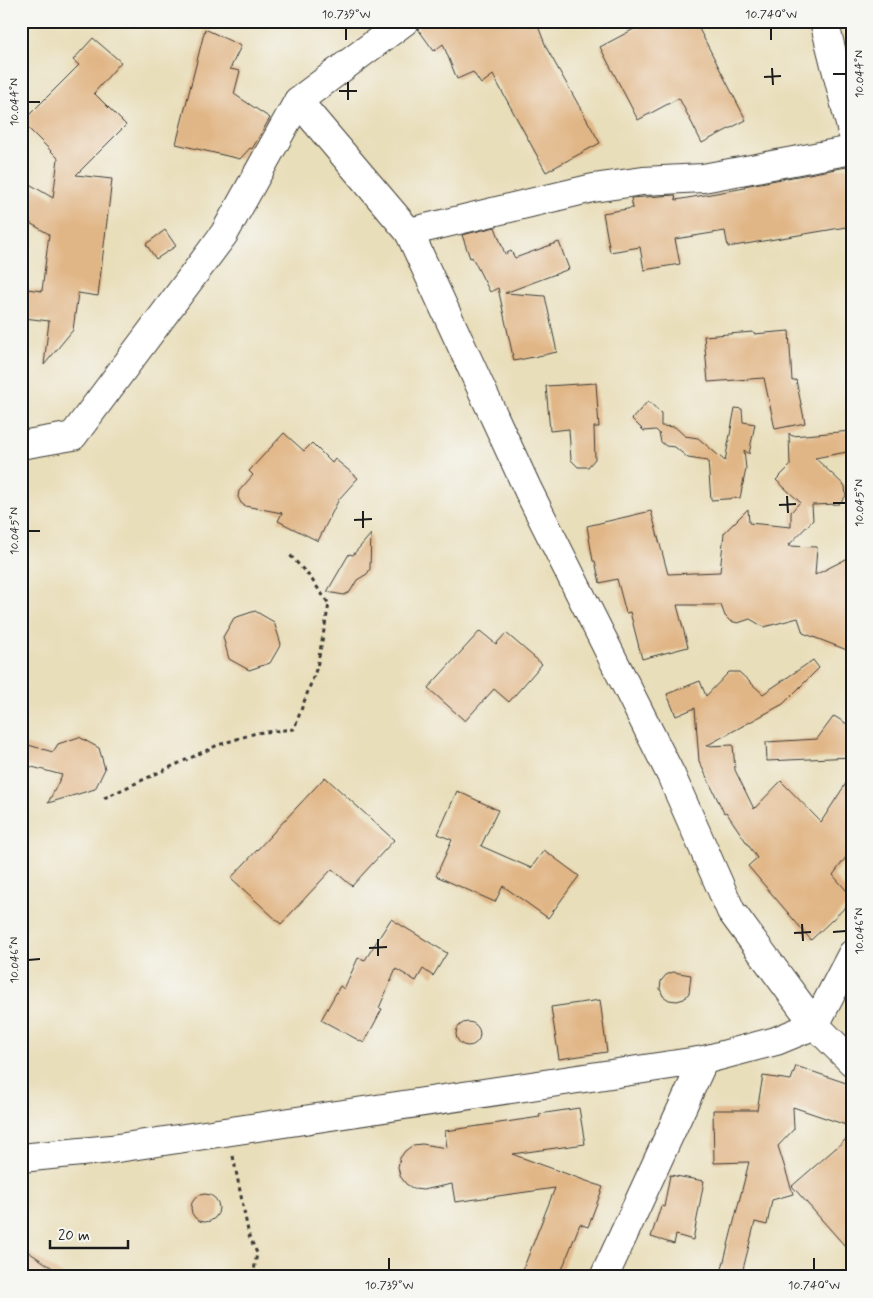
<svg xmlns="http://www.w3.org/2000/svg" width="873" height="1298" viewBox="0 0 873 1298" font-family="Mynerve,sans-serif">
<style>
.building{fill:#e1b686}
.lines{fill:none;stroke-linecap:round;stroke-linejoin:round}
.minor-casing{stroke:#3b3934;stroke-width:30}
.path{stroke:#3b3934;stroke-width:3;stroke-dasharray:4 4;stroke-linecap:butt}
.minor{stroke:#fff;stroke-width:28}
.ticks{fill:none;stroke:#1c1c1c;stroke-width:2}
.neatline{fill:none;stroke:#1c1c1c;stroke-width:2}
.ticks-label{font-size:12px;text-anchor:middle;fill:#1c1c1c}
</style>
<rect width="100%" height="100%" fill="#f6f6f2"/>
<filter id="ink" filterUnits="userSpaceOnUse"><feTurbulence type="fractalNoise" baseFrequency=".02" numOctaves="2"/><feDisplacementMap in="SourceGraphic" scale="10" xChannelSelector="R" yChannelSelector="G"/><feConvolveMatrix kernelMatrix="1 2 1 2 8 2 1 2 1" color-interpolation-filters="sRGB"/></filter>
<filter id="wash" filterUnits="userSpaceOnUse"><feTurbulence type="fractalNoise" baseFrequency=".0096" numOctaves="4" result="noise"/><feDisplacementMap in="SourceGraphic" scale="20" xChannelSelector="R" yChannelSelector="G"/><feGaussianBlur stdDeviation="1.12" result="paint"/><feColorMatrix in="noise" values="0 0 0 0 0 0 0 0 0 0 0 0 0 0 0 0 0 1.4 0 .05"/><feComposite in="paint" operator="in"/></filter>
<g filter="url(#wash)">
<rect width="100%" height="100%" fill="#e9deba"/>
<g id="blocks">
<g class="building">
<path d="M420,21H536L547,49L600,143L546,172L493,75L481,84L473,72L457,79L443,44L434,51L418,29Z"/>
<path d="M649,21H695L746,120L702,143L679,98L638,120L600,47Z"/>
<path d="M205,29L241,46L230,69L240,71L234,94L270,118L252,149L250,148L240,159L176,144Z"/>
<path d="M93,38L121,62L94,93L126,125L76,175L112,179L98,296L78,293L73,330L44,365L49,321L24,318L27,289L42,291L49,234L21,218V179L53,198L58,158L22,122L79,65L73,60Z"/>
<path d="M852,166V226L728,247L725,231L675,239L680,264L644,270L640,247L610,252L603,213L633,208L631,198L675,195L676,200L745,188L744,186Z"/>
<path d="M495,227L505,254L511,251L515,258L559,242L569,269L505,293L545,296L557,352L514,361L498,288L490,292L472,257L470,258L462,235Z"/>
<path d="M165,230L176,246L156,259L146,244Z"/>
<path d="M789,331L792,381L796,380L805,423L775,429L764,378L708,382L704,336L753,332L754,334Z"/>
<path d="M596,383L599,427H594L595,459L588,467H578L571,460L569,429L550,431L546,386Z"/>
<path d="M648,401L661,413V426L675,427L685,436L698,438L725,461L735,408L742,409L743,422L755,424L749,454L744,450L746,469L740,498L711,500L708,461L688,458L675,447L666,446L661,442L659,433L656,430L644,431L632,419Z"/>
<path d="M852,431V451L815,458L845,486L846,496L839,504L812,505L813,520L788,546L817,547L815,575L852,556V652L803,633L798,618L764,627L750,619L738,623L730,621L725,616L721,605H677L688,647L642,659L630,612L626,613L617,579L600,583L595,561H593L587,526L651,511L668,574L720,572L724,533L748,509L749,523L791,527V512L800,502L776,480L790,466L789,433L792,436Z"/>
<path d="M284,433L304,451L312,443L332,463L335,459L358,478L339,499L318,541L278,521L282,513L245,506L241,503L238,497L239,491L253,475L249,471Z"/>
<path d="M371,534L370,569L367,574L357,580L350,592L344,595L327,592L349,554L353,555Z"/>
<path d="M255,611L274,622L281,644L270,663L249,670L229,659L223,637L234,618Z"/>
<path d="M480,631L496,644L506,633L542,664L509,702L494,689L465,721L428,688Z"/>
<path d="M813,660L819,668L783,704L706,746L733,745L735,770L754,809L781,781L821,822L852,774V849L833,875L852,897V901L811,940L748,866L757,858L726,812L724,813L699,761L695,708L676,716L667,694L700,681L706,696L729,672H739L763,694Z"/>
<path d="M834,716L852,727V757L767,761L766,742L817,739Z"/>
<path d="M79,737L99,748L105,769L95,789L48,803L62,775L21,764V743L53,752L58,744Z"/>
<path d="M325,777L394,840L352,886L332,869L281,924L231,878Z"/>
<path d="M457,791L498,810L481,846L531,868L544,850L579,876L548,918L503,886L495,902L436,876L452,840L438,834Z"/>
<path d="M391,919L447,953L433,976L423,969L416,981L396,969L379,1008L382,1009L364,1043L321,1020L340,986L344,989L358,958L365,960Z"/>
<path d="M673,972L691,975L689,993L684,999L677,1001L669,1000L663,996L660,989L661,981L666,975Z"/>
<path d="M600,1000L607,1052L559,1059L551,1007Z"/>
<circle cx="468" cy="1034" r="12"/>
<path d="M796,1066L852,1085V1127L793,1107L794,1129L778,1146L793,1194L772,1200L767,1225L755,1222L741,1277H720L749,1162L714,1163L713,1110H757L763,1076L791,1080Z"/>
<path d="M579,1108L585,1144L512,1154L603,1187L588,1227L580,1224L559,1277H520L555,1188L455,1202L452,1184L423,1190L414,1189L406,1184L400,1176L398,1167L400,1158L405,1151L413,1145L422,1144L447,1148L445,1131L540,1117L539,1114Z"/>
<path d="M852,1134V1254L792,1186Z"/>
<path d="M670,1175L704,1181L693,1240L676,1235L674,1244L651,1237L661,1206L664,1207Z"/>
<circle cx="205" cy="1208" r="14"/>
<path d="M21,1247L66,1277H21Z"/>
</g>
</g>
</g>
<g filter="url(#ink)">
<use href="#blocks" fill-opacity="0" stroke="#3b3934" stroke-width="1"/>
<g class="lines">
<g class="minor-casing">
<g id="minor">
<path d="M824,21L852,132"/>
<path d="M298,101L409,232L528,490L671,775L731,911L815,1025L852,1062"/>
<path d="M409,232L593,188L643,181L703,178L852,150"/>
<path d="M21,445L73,436L224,234L298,101L405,21"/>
<path d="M21,1158L111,1149L704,1060L776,1041L815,1025L852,954"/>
<path d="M604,1277L704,1060"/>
</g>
</g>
<g class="path">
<path d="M104,798L218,745L256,733L294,729L317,667L329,604L310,577L289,554"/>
<path d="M233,1156L249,1236L257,1253L253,1277"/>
</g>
<use href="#minor" class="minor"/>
</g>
</g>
<path class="ticks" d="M346,28V40M771,28V40M772,68L773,85M833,74H846M764,77L781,76M348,82V100M339,91H357M28,102H40M787,496L788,513M833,503H846M779,505L796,504M363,511V528M354,520L372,519M28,531H40M802,924L803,941M833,932L846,931M794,933L811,932M378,939V956M369,948L387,947M28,960L40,959M389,1258V1270M814,1258V1270"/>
<rect width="873" height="1298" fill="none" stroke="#f6f6f2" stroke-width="55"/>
<path d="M50 1240v8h78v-8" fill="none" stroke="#1c1c1c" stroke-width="2.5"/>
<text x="58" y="1240" font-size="15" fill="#1c1c1c" stroke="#f6f6f2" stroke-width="4" paint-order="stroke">20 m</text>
<rect x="28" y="28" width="818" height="1242" class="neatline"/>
<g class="ticks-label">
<text x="346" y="18">10.739°W</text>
<text x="771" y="18">10.740°W</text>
<text transform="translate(859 74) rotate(-90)" y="4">10.044°N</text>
<text transform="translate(14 102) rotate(-90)" y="4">10.044°N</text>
<text transform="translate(859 503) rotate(-90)" y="4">10.045°N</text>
<text transform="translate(14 531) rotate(-90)" y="4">10.045°N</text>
<text transform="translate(859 931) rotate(-90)" y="4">10.046°N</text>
<text transform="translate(14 960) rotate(-90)" y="4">10.046°N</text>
<text x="389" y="1289">10.739°W</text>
<text x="814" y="1289">10.740°W</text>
</g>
</svg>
